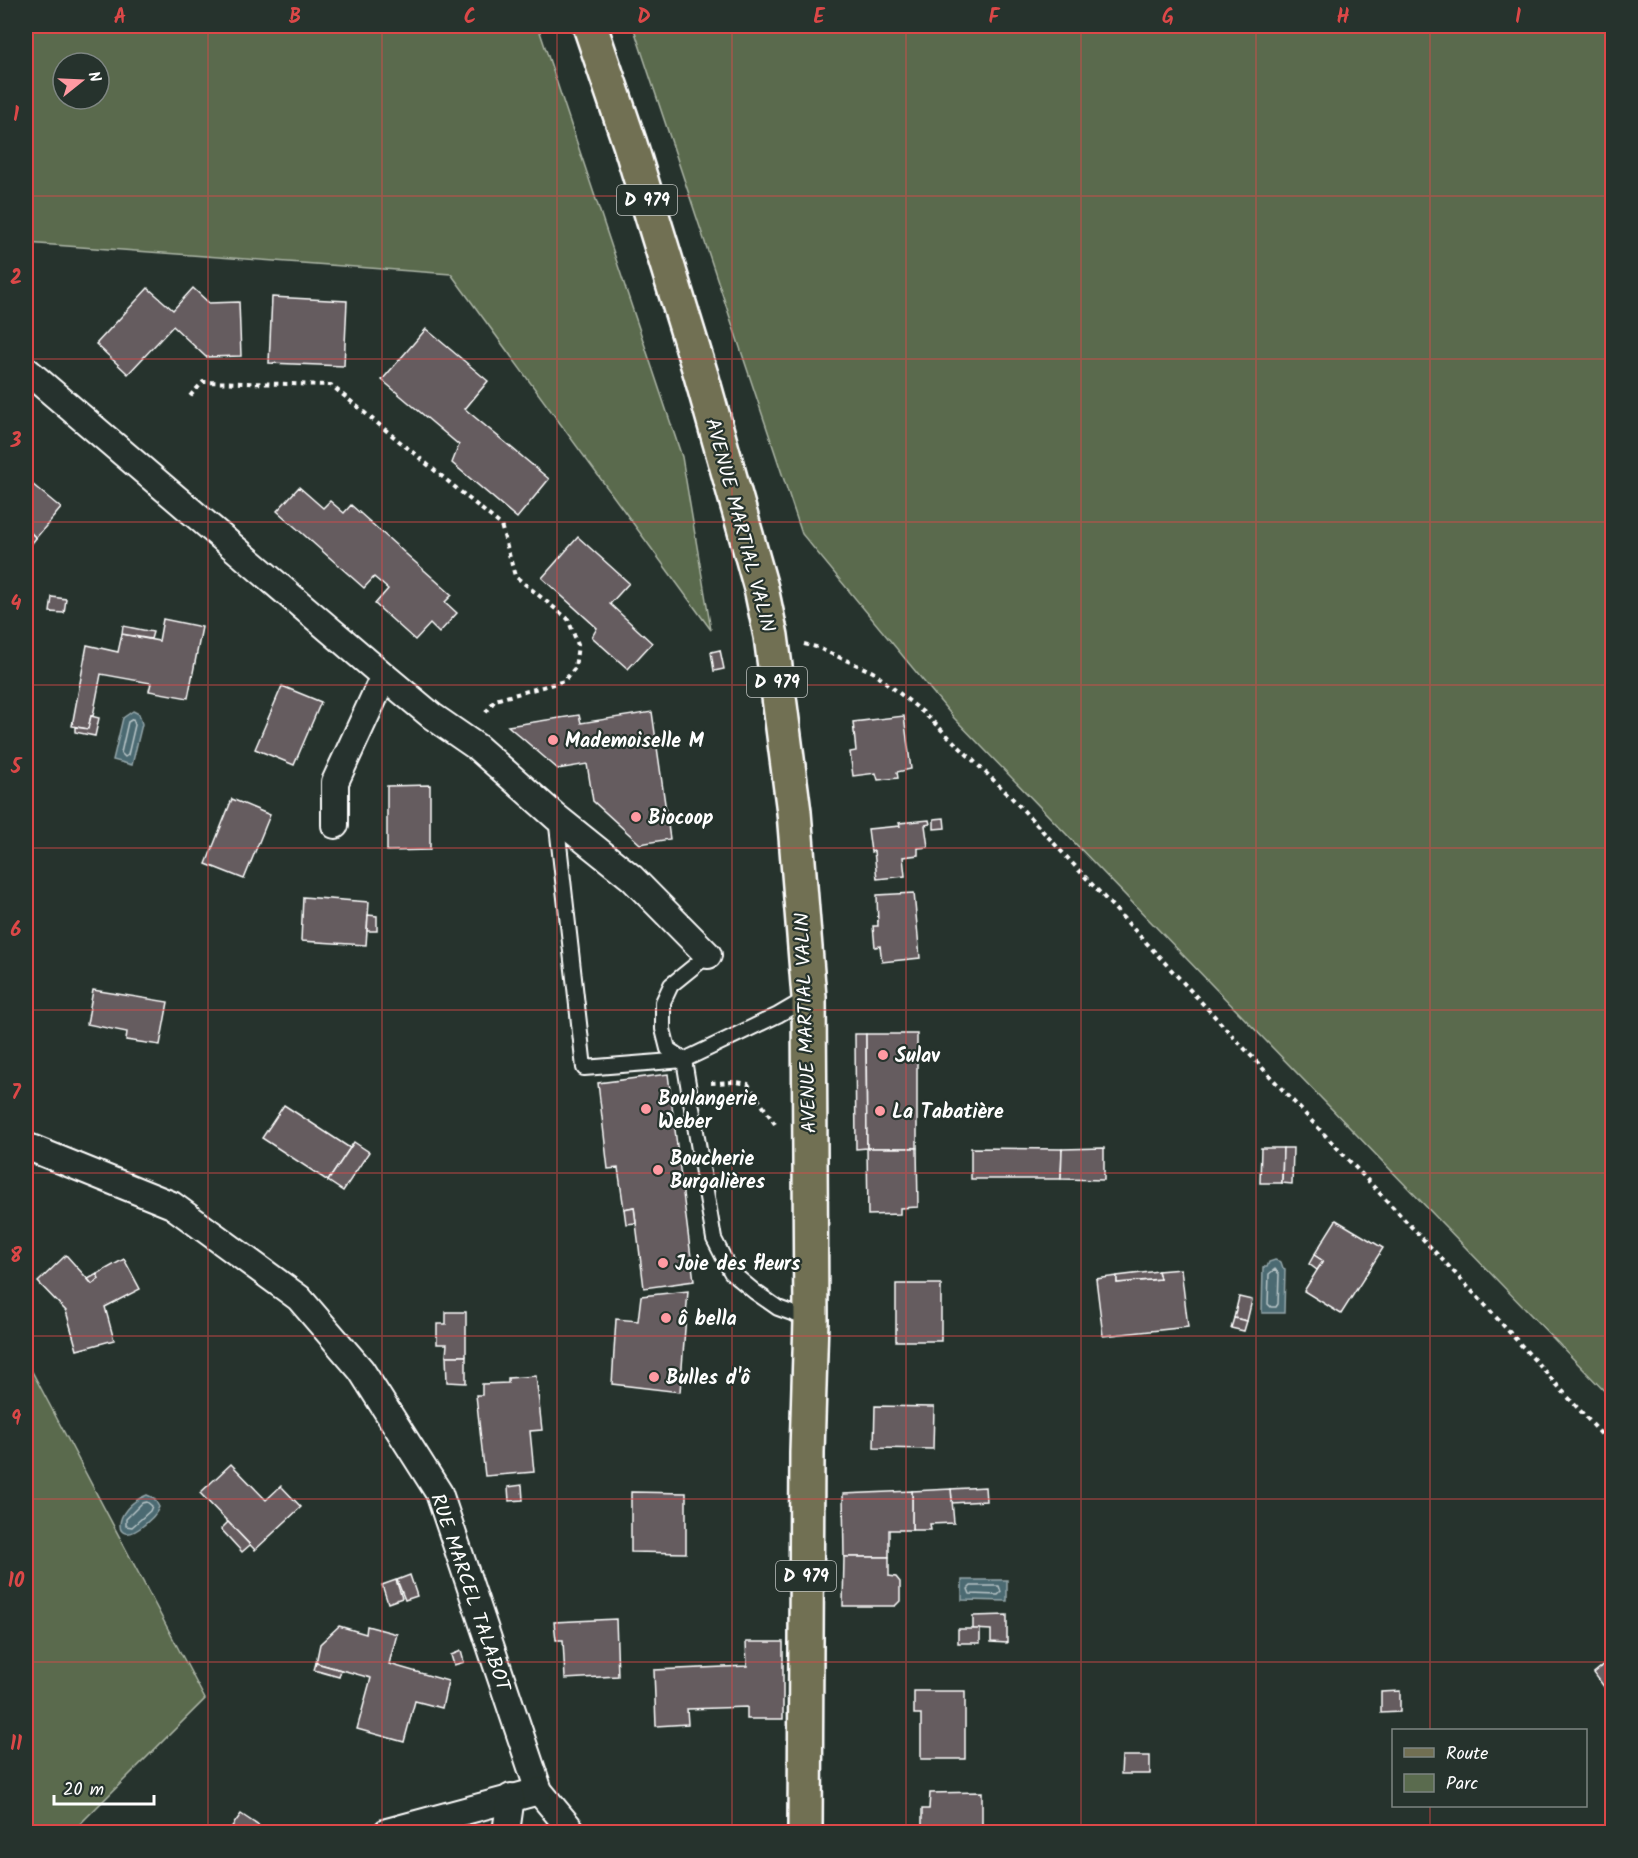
<svg xmlns="http://www.w3.org/2000/svg" width="1638" height="1858" viewBox="0 0 1638 1858" font-family="Kalam,sans-serif">
<style>
.green{fill:#5a6b4e;stroke:#acb5a6;stroke-width:1.5;fill-rule:evenodd}
.water{fill:#4c6b72;stroke:#94a6aa;stroke-width:1.5}
.lines{fill:none;stroke-linecap:round;stroke-linejoin:round}
.shore{stroke:#b7c4c7;stroke-width:1.5}
.building{fill:#655b5f;stroke:#fff;stroke-width:1.5}
.lane-casing{stroke:#fff;stroke-width:18}
.street-casing{stroke:#fff;stroke-width:30}
.primary-casing{stroke:#fff;stroke-width:38}
.path{stroke:#fff;stroke-width:4;stroke-dasharray:4.5 4.5;stroke-linecap:butt}
.lane{stroke:#26332d;stroke-width:14}
.street{stroke:#26332d;stroke-width:26}
.primary{stroke:#716f52;stroke-width:33}
.grid{fill:none;stroke:#dc4848;stroke-width:1.5;stroke-opacity:0.55}
.poi-dot{fill:#ff9aa2;stroke:#26332d;stroke-width:2}
.labels{text-anchor:middle;stroke-width:4.5;stroke-linejoin:round;paint-order:stroke}
.shield{fill:#26332d;stroke:#bec2c0;stroke-width:1.5}
.shield-label{font-size:18px;font-weight:bold;fill:#fff}
.street-label{font-size:20px;fill:#fff;stroke:#26332d}
.poi-label{font-size:20px;font-weight:bold;fill:#fff;stroke:#26332d;text-anchor:start}
.neatline{fill:none;stroke:#dc4848;stroke-width:2}
.grid-label{font-size:20px;text-anchor:middle;font-weight:bold;fill:#dc4848}
</style>
<rect width="100%" height="100%" fill="#26332d"/>
<filter id="ink" filterUnits="userSpaceOnUse"><feTurbulence type="fractalNoise" baseFrequency=".0167" numOctaves="2"/><feDisplacementMap in="SourceGraphic" scale="12" xChannelSelector="R" yChannelSelector="G"/><feConvolveMatrix kernelMatrix="1 2 1 2 8 2 1 2 1" color-interpolation-filters="sRGB"/></filter>
<g filter="url(#ink)">
<g class="green">
<path d="M26,26H538L682,457L711,630L451,274L26,243ZM63,63H99V99H63Z"/>
<path d="M633,26H1612V1399L954,718L802,534Z"/>
<path d="M26,1360L205,1699L72,1832H26Z"/>
</g>
<g class="water">
<path d="M133,711L139,714L142,724L132,765L113,760L123,718Z"/>
<path d="M1275,1260L1281,1262L1283,1268L1285,1269L1284,1313H1262L1263,1267H1267L1269,1262Z"/>
<path d="M147,1495L154,1498L159,1507C156,1515 151,1519 144,1525C113,1551 110,1509 147,1495Z"/>
<path d="M962,1580H1007V1601L962,1600Z"/>
</g>
<g class="lines">
<g class="shore">
<path d="M133,719L135,725L128,755L125,757L121,753L128,722Z"/>
<path d="M1275,1269L1279,1274L1278,1304L1276,1307H1271L1268,1304L1269,1274Z"/>
<path d="M147,1502L152,1506L150,1511L132,1527L126,1526V1519L142,1503Z"/>
<path d="M971,1586H999L1001,1592L998,1595L970,1594L968,1589Z"/>
</g>
</g>
<g class="building">
<path d="M148,288L173,310L193,288L209,303L239,302L241,356L206,357L173,326L128,374L96,344Z"/>
<path d="M272,297L347,301L344,366L269,363Z"/>
<path d="M426,329L488,381L465,409L549,479L517,518L452,463L459,445L382,380Z"/>
<path d="M26,479L61,508L36,538L30,532L26,537Z"/>
<path d="M299,487L323,508L330,501L344,513L351,505L452,595L445,602L457,613L439,633L430,624L415,640L375,604L388,589L374,577L364,588L277,511Z"/>
<path d="M30,532L36,538L26,551V537Z"/>
<path d="M578,537L629,583L610,604L652,643L628,669L592,637L597,628L542,578Z"/>
<path d="M52,597L66,599L64,613L50,612Z"/>
<path d="M163,619L202,627L188,698L149,691L151,683L101,674L93,716H91L88,729L72,726L87,645L118,652L122,634L159,641Z"/>
<path d="M123,626L153,632L151,639L122,634Z"/>
<path d="M720,650L724,669L714,671L711,652Z"/>
<path d="M282,686L321,702L294,765L255,749Z"/>
<path d="M652,712L670,839L640,844L593,801L587,764L558,769L508,726L579,715L581,723Z"/>
<path d="M91,716L99,718L95,736L75,732V727L88,729Z"/>
<path d="M904,716L911,769L897,772L898,778L878,780L876,773L853,776L850,752L856,751L853,722Z"/>
<path d="M430,785V850L387,851V786Z"/>
<path d="M232,799L270,815L244,879L206,864Z"/>
<path d="M944,818L945,828L934,829V819Z"/>
<path d="M929,820L930,824L925,825L928,847L918,848V855L903,857L905,876L877,879L874,851L871,852L868,829L900,826L899,823Z"/>
<path d="M914,893L920,958L882,962L880,946L875,947L873,926H878L877,895Z"/>
<path d="M303,897L369,902L366,945L301,941Z"/>
<path d="M368,915L377,916V931H367Z"/>
<path d="M93,990L168,1002L160,1045L126,1040L127,1032L87,1024Z"/>
<path d="M855,1034H866L867,1148L856,1149Z"/>
<path d="M866,1034H917V1148H867Z"/>
<path d="M668,1074L694,1281L644,1288L634,1207L624,1209L618,1168L608,1169L598,1083Z"/>
<path d="M284,1105L350,1148L328,1181L262,1138Z"/>
<path d="M354,1142L369,1152L343,1191L328,1181Z"/>
<path d="M867,1148H917L918,1207L900,1208V1214L868,1215Z"/>
<path d="M971,1148L1062,1149L1061,1179H971Z"/>
<path d="M1104,1148V1180L1061,1179L1062,1149Z"/>
<path d="M1261,1148H1283L1282,1183H1260Z"/>
<path d="M1283,1148H1293L1292,1184L1282,1183Z"/>
<path d="M634,1207L636,1223L626,1224L624,1209Z"/>
<path d="M1336,1220L1383,1248L1341,1314L1304,1291L1323,1261L1314,1255Z"/>
<path d="M66,1255L92,1284L99,1279L97,1274L124,1259L140,1289L105,1307L114,1340L77,1350L66,1311L38,1282Z"/>
<path d="M1314,1255L1323,1261L1317,1270L1309,1264Z"/>
<path d="M1181,1269L1188,1327L1103,1336L1096,1279L1117,1276V1283L1160,1279L1158,1271Z"/>
<path d="M1158,1271L1160,1279L1117,1283V1276Z"/>
<path d="M97,1274L99,1279L92,1284L88,1279Z"/>
<rect x="896" y="1284" width="45" height="57"/>
<path d="M688,1291L680,1392L612,1384L616,1319L638,1321L641,1296Z"/>
<path d="M1239,1297L1252,1300L1247,1321L1234,1318Z"/>
<path d="M446,1312H466V1356H446L447,1344H437V1324H446Z"/>
<path d="M1234,1318L1247,1321L1244,1331L1231,1328Z"/>
<path d="M446,1356H466V1383L447,1382Z"/>
<path d="M536,1376L542,1430L530,1431L534,1472L485,1476L476,1395H482V1384L508,1383V1378Z"/>
<path d="M875,1406L934,1407L933,1449L874,1448Z"/>
<path d="M231,1464L266,1500L281,1486L301,1507L255,1550L200,1493Z"/>
<path d="M522,1485L523,1500L509,1501L508,1487Z"/>
<path d="M985,1487L986,1501L952,1503L951,1489Z"/>
<path d="M951,1489L954,1523L930,1524L931,1530H912V1491Z"/>
<path d="M912,1491V1530H889V1557H844L843,1494Z"/>
<path d="M631,1492L686,1493V1553L631,1552Z"/>
<path d="M228,1522L250,1545L242,1552L221,1529Z"/>
<path d="M844,1557H889V1576L896,1577L900,1582V1601L895,1606H843Z"/>
<path d="M410,1575L417,1596L405,1600L397,1580Z"/>
<path d="M396,1580L402,1598L388,1603L382,1585Z"/>
<path d="M1007,1615V1643L991,1642V1630L973,1629V1616Z"/>
<path d="M616,1619L618,1676L565,1679L563,1640H556L554,1622Z"/>
<path d="M339,1626L366,1634L367,1626L397,1634L389,1664L448,1681L442,1708L415,1701L404,1742L357,1729L371,1678L316,1663L320,1644Z"/>
<rect x="958" y="1629" width="22" height="14"/>
<path d="M746,1642H783V1719H747V1707L687,1709L688,1724L656,1726L654,1670L747,1666Z"/>
<path d="M461,1651L464,1662L454,1665L451,1655Z"/>
<path d="M1612,1658V1698L1594,1673Z"/>
<path d="M316,1663L341,1670L339,1677L314,1670Z"/>
<path d="M914,1691H965V1759H921V1714H914Z"/>
<path d="M1400,1691V1712L1381,1713V1692Z"/>
<path d="M1122,1756H1150V1774H1121Z"/>
<path d="M982,1792V1832H922V1809H929L930,1793Z"/>
<path d="M241,1814L268,1832H228Z"/>
</g>
<g class="lines">
<g class="lane-casing">
<g id="lane">
<path d="M556,817L584,1068L684,1060L778,1015L807,998"/>
<path d="M708,955L671,985L663,1002V1029L668,1049L684,1060L714,1239L731,1272L755,1292L778,1308L811,1320"/>
</g>
</g>
<g class="street-casing">
<g id="street">
<path d="M26,370L384,676L432,716L477,747L556,817L632,878L708,955"/>
<path d="M335,825V782L384,676"/>
<path d="M26,1146L172,1205L299,1298L361,1370L439,1493L539,1791L573,1832"/>
<path d="M387,1832L539,1791"/>
<path d="M506,1832L511,1797"/>
</g>
</g>
<g class="primary-casing">
<path id="primary" d="M590,26L630,144L701,375L761,588L771,636L794,812L809,997L811,1320L807,1452L805,1832"/>
</g>
<g class="path">
<path d="M190,396L203,382L331,385L501,525L515,576L568,619L578,645L575,668L564,681L495,700L484,715"/>
<path d="M804,644L816,647L873,672L924,713L1011,797L1307,1116L1485,1305L1612,1446"/>
<path d="M711,1083L736,1082L748,1084L775,1124"/>
</g>
<use href="#lane" class="lane"/>
<use href="#street" class="street"/>
<use href="#primary" class="primary"/>
</g>
</g>
<path class="grid" d="M208,26V1832M382,26V1832M557,26V1832M732,26V1832M906,26V1832M1081,26V1832M1256,26V1832M1430,26V1730M26,196H1612M26,359H1612M26,522H1612M26,685H1612M26,848H1612M26,1010H1612M26,1173H1612M26,1336H1612M26,1499H1612M26,1662H1612M1430,1806V1832"/>
<g class="poi-dot">
<circle cx="553" cy="740" r="6"/>
<circle cx="636" cy="817" r="6"/>
<circle cx="883" cy="1055" r="6"/>
<circle cx="646" cy="1109" r="6"/>
<circle cx="880" cy="1111" r="6"/>
<circle cx="658" cy="1170" r="6"/>
<circle cx="663" cy="1263" r="6"/>
<circle cx="666" cy="1318" r="6"/>
<circle cx="654" cy="1377" r="6"/>
</g>
<g class="labels">
<g class="shield">
<rect x="617" y="185" width="60" height="30" rx="4.5"/>
<rect x="747" y="667" width="60" height="30" rx="4.5"/>
<rect x="776" y="1561" width="60" height="30" rx="4.5"/>
</g>
<g class="shield-label">
<text x="647" y="206">D 979</text>
<text x="777" y="688">D 979</text>
<text x="806" y="1582">D 979</text>
</g>
<g class="street-label">
<text transform="translate(741 525) rotate(75)" y="7">AVENUE MARTIAL VALIN</text>
<text transform="translate(805 1023) rotate(-92)" y="7">AVENUE MARTIAL VALIN</text>
<text transform="translate(471 1592) rotate(71)" y="7">RUE MARCEL TALABOT</text>
</g>
<g class="poi-label">
<text x="565" y="747">Mademoiselle M</text>
<text x="648" y="824">Biocoop</text>
<text x="895" y="1062">Sulav</text>
<text x="658" y="1105">Boulangerie<tspan x="658" dy="23">Weber</tspan></text>
<text x="892" y="1118">La Tabatière</text>
<text x="670" y="1165">Boucherie<tspan x="670" dy="23">Burgalières</tspan></text>
<text x="675" y="1270">Joie des fleurs</text>
<text x="678" y="1325">ô bella</text>
<text x="666" y="1384">Bulles d'ô</text>
</g>
</g>
<rect width="1638" height="1858" fill="none" stroke="#26332d" stroke-width="66"/>
<rect x="1392" y="1729" width="195" height="78" fill="#26332d" stroke="#7d8581" stroke-width="1.5"/>
<rect x="1404" y="1748" width="30" height="9" fill="#716f52" stroke="#7d8581" stroke-width="1.5"/>
<text x="1446" y="1759" font-size="18" fill="#ffffff">Route</text>
<rect x="1404" y="1774" width="30" height="18" fill="#5a6b4e" stroke="#7d8581" stroke-width="1.5"/>
<text x="1446" y="1789" font-size="18" fill="#ffffff">Parc</text>
<g transform="translate(81 81) rotate(72)"><circle r="28" fill="#26332d" stroke="#7d8581" stroke-width="1.5"/>
<path d="M0-4.5L10 22L0 15L-10 22Z" fill="#ff9aa2"/>
<text y="-9" font-size="16" font-weight="bold" text-anchor="middle" fill="#ffffff">N</text>
</g>
<path d="M54 1795v9h100v-9" fill="none" stroke="#ffffff" stroke-width="3"/>
<text x="63" y="1795" font-size="18" fill="#ffffff" stroke="#26332d" stroke-width="4.5" paint-order="stroke">20 m</text>
<rect x="33" y="33" width="1572" height="1792" class="neatline"/>
<g class="grid-label">
<text x="120" y="23">A</text>
<text x="295" y="23">B</text>
<text x="470" y="23">C</text>
<text x="644" y="23">D</text>
<text x="819" y="23">E</text>
<text x="994" y="23">F</text>
<text x="1168" y="23">G</text>
<text x="1343" y="23">H</text>
<text x="1518" y="23">I</text>
<text x="16" y="121">1</text>
<text x="16" y="284">2</text>
<text x="16" y="447">3</text>
<text x="16" y="610">4</text>
<text x="16" y="773">5</text>
<text x="16" y="936">6</text>
<text x="16" y="1099">7</text>
<text x="16" y="1262">8</text>
<text x="16" y="1425">9</text>
<text x="16" y="1587">10</text>
<text x="16" y="1750">11</text>
</g>
</svg>
